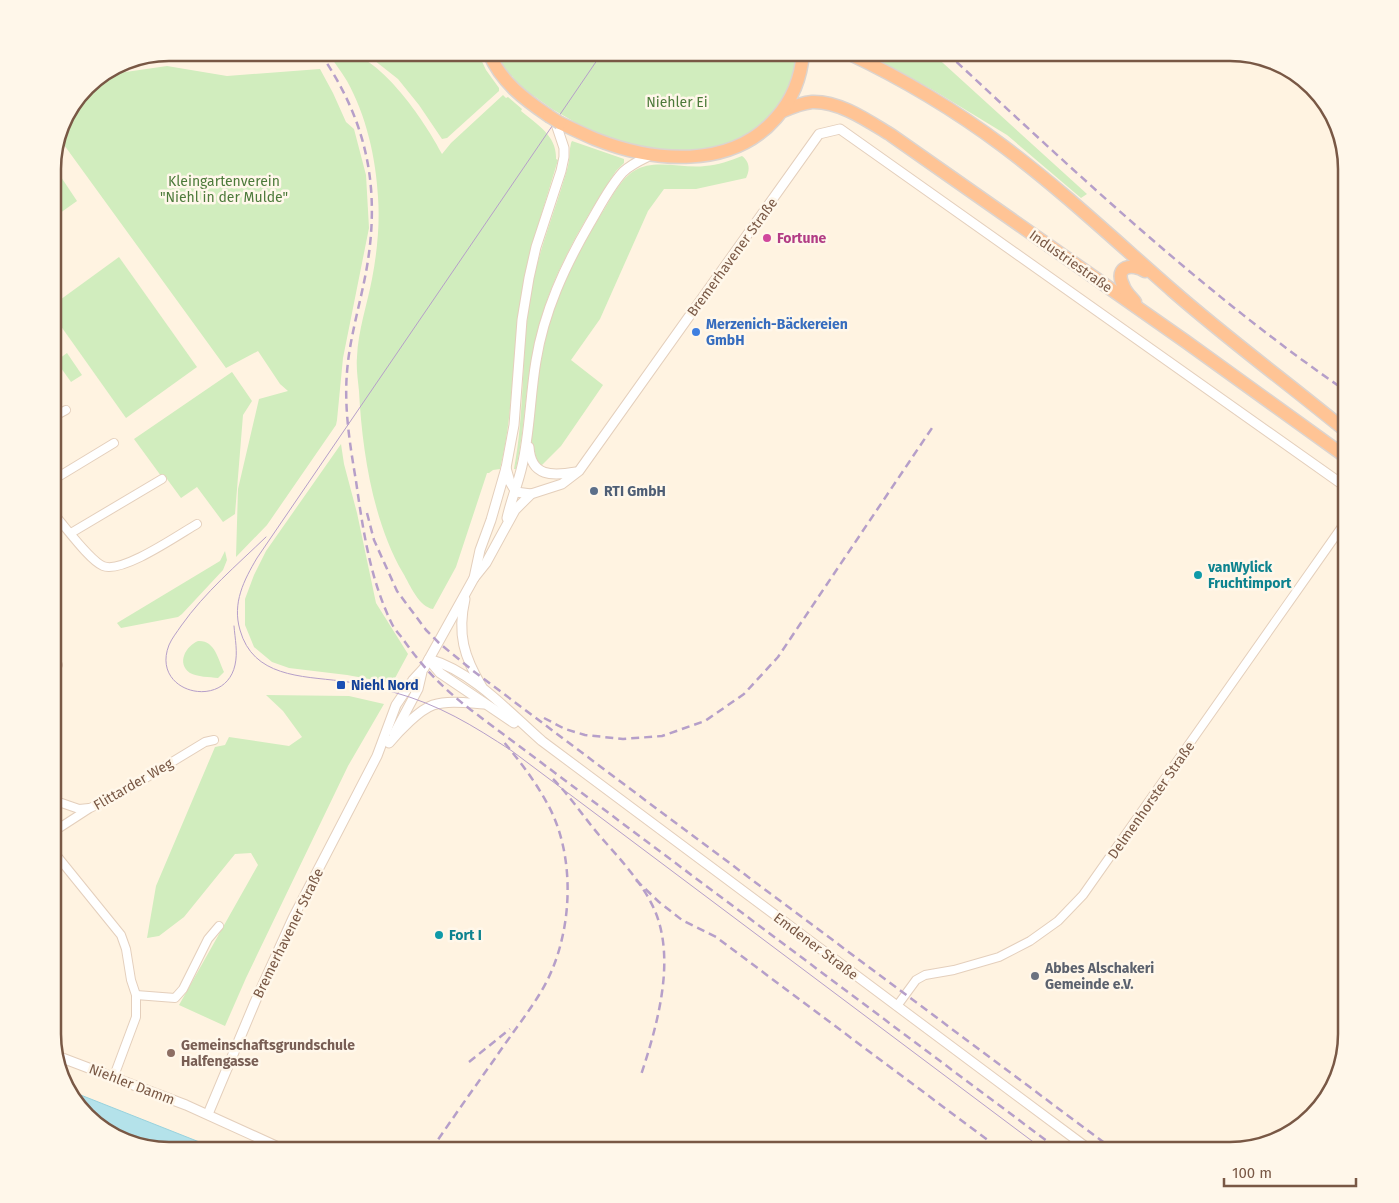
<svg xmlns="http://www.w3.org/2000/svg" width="1399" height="1203" viewBox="0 0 1399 1203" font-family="'Fira Sans',sans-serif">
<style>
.green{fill:#d1edbe}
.water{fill:#b4e2ea;stroke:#99d2dd}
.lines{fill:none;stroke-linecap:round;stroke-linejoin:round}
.minor-casing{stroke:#e4cfbc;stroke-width:10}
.tertiary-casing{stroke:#e4cfbc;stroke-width:11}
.trunk-casing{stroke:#dcd4cf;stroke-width:15}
.minor{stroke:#fff;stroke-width:8}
.tertiary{stroke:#fff;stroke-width:9}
.trunk{stroke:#ffc495;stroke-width:12}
.tram{stroke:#b69fc9;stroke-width:1}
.rail{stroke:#b69fc9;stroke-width:2.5;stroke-dasharray:8 5;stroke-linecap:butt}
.trunk-bridge-casing{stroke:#dcd4cf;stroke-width:15;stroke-linecap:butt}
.trunk-bridge{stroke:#ffc495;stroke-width:12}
.hotel-dot{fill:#d1479c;stroke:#fff7ea;stroke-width:2}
.shop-dot{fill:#3f7fe0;stroke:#fff7ea;stroke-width:2}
.service-dot{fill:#5c6f8a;stroke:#fff7ea;stroke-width:2}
.culture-dot{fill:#0f9aa8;stroke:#fff7ea;stroke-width:2}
.transit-dot{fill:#1a4fb4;stroke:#fff7ea;stroke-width:2}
.worship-dot{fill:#6b7280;stroke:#fff7ea;stroke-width:2}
.education-dot{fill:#8d6e63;stroke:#fff7ea;stroke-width:2}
.labels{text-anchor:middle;stroke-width:5;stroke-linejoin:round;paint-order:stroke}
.park-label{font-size:14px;fill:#4c7a3a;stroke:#fff7ea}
.hotel-label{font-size:14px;font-weight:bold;fill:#b23c85;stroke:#fff7ea;text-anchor:start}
.street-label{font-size:14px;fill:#795845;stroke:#fff7ea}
.shop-label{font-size:14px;font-weight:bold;fill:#366cbe;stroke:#fff7ea;text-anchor:start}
.service-label{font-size:14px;font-weight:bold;fill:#4e5e75;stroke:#fff7ea;text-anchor:start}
.culture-label{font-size:14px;font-weight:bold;fill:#0d838f;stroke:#fff7ea;text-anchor:start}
.transit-label{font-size:14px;font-weight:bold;fill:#164399;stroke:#fff7ea;text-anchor:start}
.worship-label{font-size:14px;font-weight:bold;fill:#5b616d;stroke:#fff7ea;text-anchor:start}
.education-label{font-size:14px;font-weight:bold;fill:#785e54;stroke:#fff7ea;text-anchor:start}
.rim{fill:none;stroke:#795845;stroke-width:2.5}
</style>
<rect width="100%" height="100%" fill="#fff3e1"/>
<g class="green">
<path d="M328,53C335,53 345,51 351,53C386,64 426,123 442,154L451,143L503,95L506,98L508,97L522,109L521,111C538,125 557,136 556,159L558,160C543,210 526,259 519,311C512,364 513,417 500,469L493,470L489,473H487L456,567L433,609C419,607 410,585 403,573C373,522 362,450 359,391C358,380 356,368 357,357C358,331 367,305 372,279C377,253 380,224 378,197C376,158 366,115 347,81C341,71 334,62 328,53Z"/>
<path d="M365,53H478L486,70L499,88V91L447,138L442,139L419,105L398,79Z"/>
<path d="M494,53H798C797,71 789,91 779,106C766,125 749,137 727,144C719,146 710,151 701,151C661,154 622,143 585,130V128L552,109L534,96L532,98L518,86L519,85L512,76L509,77Z"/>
<path d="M862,53H932L1087,194L1081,198L1007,135L933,90Z"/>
<path d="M167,66L227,76L320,69L333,93L346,122L354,129L366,175L369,228L343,358L337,420L336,425L267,525L236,557L238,489L259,399L288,391L280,384L258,351L226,368L59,138L65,117L92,82L105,75Z"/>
<path d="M572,141L624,159V163L616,171C582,224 550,276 536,338C525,381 526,426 516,469H514C525,412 521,355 530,298C537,252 556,210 568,166C570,158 569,151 571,143Z"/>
<path d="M742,156C750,162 750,170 746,178L696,189H664L648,211L600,319L571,360L603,385L561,446L540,467C527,451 533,431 534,412C538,372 545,331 559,293C570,266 585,241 600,216C610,201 619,180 634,171C654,158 683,169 705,166C718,165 730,161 742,156Z"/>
<path d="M53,165L77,201L53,218Z"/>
<path d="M119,257L197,367L126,418L53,315V305Z"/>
<path d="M67,353L82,375L71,382L56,361Z"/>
<path d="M232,372L252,401L243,415L235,514L223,522L197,487L181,498L167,479L164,480L134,439Z"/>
<path d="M341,444L344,464L357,513L376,603L408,654L394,680L386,682L347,675L289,668L272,662L254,647L245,625V599L254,575L266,551Z"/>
<path d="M225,551L227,560L223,570L182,614L178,617L121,628L117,623L220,561Z"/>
<path d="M198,641C215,640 218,659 224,672L218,678C210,677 197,677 190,673C176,663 186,646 198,641Z"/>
<path d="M266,695L349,696L384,704L348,766L246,978L225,1026L179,1005L258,865L251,853L235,854L184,917L159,936L147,938L156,886L215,747L225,745L229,737L289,746L302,737L283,711Z"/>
</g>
<path class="water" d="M68,1090L212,1147L218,1150H169L125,1142L92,1121Z"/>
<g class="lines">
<g class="minor-casing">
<g id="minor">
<path d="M53,417L66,410"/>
<path d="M53,480L114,443"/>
<path d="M53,513C65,526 89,560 103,566C122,574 178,535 197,524"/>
<path d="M71,533L162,479"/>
<path d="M53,666L58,665"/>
<path d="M53,800L79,809L89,808"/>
<path d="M53,832L90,808L116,796L205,742L214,740"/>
<path d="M53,851L121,935L126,949L131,980L136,995V1017L114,1076"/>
<path d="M136,995L175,998L183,989L208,939L219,926"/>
<path d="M897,1006L916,980L925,975L954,970L999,957L1030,941L1058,921L1083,895L1346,521"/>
</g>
</g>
<g class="tertiary-casing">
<g id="tertiary">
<path d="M529,447C531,477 552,476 576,472"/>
<path d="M506,468L510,482L516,492L531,494"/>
<path d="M507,518C511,500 518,484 522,466C530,432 530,396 536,361C544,311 565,266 590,223C600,206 610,186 623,172C631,164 643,159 653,154"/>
<path d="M474,578L486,563L515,510L531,494L562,484L579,471L819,134L840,129L1346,487"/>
<path d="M465,599C457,634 464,657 482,687"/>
<path d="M429,659C472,671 509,712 542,741L1090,1150"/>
<path d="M429,660L440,673L514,723"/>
<path d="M394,734L418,689L422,672"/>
<path d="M389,743C399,731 419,710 433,705C449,700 468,703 484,704"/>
<path d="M57,1056L186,1105L285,1150"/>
<path d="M208,1114L255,1002L293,918L377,756L396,705L413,680L424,668L474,578L480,550L491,520L506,468L514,425L522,320L529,278L536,247L561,171L564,157V148L557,127"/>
</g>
</g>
<g class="trunk-casing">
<g id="trunk">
<path d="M489,53C501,82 524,99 549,116"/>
<path d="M848,53C903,79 955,110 1003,146C1063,191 1117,242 1173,291C1229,340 1289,384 1346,431"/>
<path d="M783,111C792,107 802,103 812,102C840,101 868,121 891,135L1185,341L1346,457"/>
<path d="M560,123C571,128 583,134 595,139C653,162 731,170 776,118C793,99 801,78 803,53"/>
<path d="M1135,302C1131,297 1125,292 1123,285C1114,266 1132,263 1145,271"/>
</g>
</g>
<use href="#minor" class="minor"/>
<use href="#tertiary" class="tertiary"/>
<use href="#trunk" class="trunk"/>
<g class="tram">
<path d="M602,53L257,558C244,580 232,603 240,630C253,677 301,676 341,681C359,683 376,687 393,692C440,705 472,725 512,751L1044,1150"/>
<path d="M234,626C235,639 238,652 235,665C225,711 150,693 169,645C172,638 177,632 181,626C205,592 237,565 266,537"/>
</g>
<g class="rail">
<path d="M320,53C363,115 379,177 369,253C364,293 350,332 347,372C344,409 350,445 356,481C363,530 370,579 392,624C395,630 401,636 405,642C425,670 444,689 471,710L1059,1150"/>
<path d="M947,53C1075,172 1202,292 1346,391"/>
<path d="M367,513L374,540L397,591L426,630L439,643L472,670L629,788L1114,1150"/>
<path d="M544,718L565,729L585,735L623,739L662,736L705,721L744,694L778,657L934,425"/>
<path d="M553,779C570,796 583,816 599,835C619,858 643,883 655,911C676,961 657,1026 641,1075"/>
<path d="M636,880L659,902L682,920L716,937L1001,1150"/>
<path d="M469,1062L510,1029"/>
<path d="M431,1150C452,1119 474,1088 496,1057C510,1036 526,1016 539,995C573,942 578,858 547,803C535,781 519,760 503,741"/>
</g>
<g class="trunk-bridge-casing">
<path id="trunk-bridge" d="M549,116L560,123"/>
</g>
<use href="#trunk-bridge" class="trunk-bridge"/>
</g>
<circle class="hotel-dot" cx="767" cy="238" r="5"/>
<circle class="shop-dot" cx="696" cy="332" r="5"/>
<circle class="service-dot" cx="594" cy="491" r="5"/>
<g class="culture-dot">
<circle cx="1198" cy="575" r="5"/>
<circle cx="439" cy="935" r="5"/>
</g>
<rect class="transit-dot" x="336" y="680" width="10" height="10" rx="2.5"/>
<circle class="worship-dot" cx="1035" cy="976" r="5"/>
<circle class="education-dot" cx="171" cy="1053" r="5"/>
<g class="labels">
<g class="park-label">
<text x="677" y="107">Niehler Ei</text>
<text x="224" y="186">Kleingartenverein<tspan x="224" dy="16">"Niehl in der Mulde"</tspan></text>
</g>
<g class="hotel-label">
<text x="777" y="243">Fortune</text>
</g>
<g class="street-label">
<text transform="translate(732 257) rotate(-54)" y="5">Bremerhavener Straße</text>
<text transform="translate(1071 261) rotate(35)" y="5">Industriestraße</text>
<text transform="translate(133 784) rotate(-30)" y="5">Flittarder Weg</text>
<text transform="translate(1151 800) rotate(-55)" y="5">Delmenhorster Straße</text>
<text transform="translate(288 933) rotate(-64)" y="5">Bremerhavener Straße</text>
<text transform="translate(816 946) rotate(37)" y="5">Emdener Straße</text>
<text transform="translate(132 1084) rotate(21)" y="5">Niehler Damm</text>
</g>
<g class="shop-label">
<text x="706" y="329">Merzenich-Bäckereien<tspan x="706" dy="16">GmbH</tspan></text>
</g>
<g class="service-label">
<text x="604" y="496">RTI GmbH</text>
</g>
<g class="culture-label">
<text x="1208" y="572">vanWylick<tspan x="1208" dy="16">Fruchtimport</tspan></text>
<text x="449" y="940">Fort I</text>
</g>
<g class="transit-label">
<text x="351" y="690">Niehl Nord</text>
</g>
<g class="worship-label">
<text x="1045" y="973">Abbes Alschakeri<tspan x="1045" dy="16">Gemeinde e.V.</tspan></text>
</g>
<g class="education-label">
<text x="181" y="1050">Gemeinschaftsgrundschule<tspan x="181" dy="16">Halfengasse</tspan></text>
</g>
</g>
<path d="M0 0H1399V1203H0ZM169 61H1230A108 108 0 0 1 1338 169V1034A108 108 0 0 1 1230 1142H169A108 108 0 0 1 61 1034V169A108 108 0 0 1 169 61Z" fill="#fff7ea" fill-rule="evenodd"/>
<path class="rim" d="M169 61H1230A108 108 0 0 1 1338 169V1034A108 108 0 0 1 1230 1142H169A108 108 0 0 1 61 1034V169A108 108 0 0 1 169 61Z"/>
<path d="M1224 1178v8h132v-8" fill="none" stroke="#795845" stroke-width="2.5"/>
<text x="1232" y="1178" font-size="15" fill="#795845" stroke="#fff7ea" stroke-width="4" paint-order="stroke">100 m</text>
</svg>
